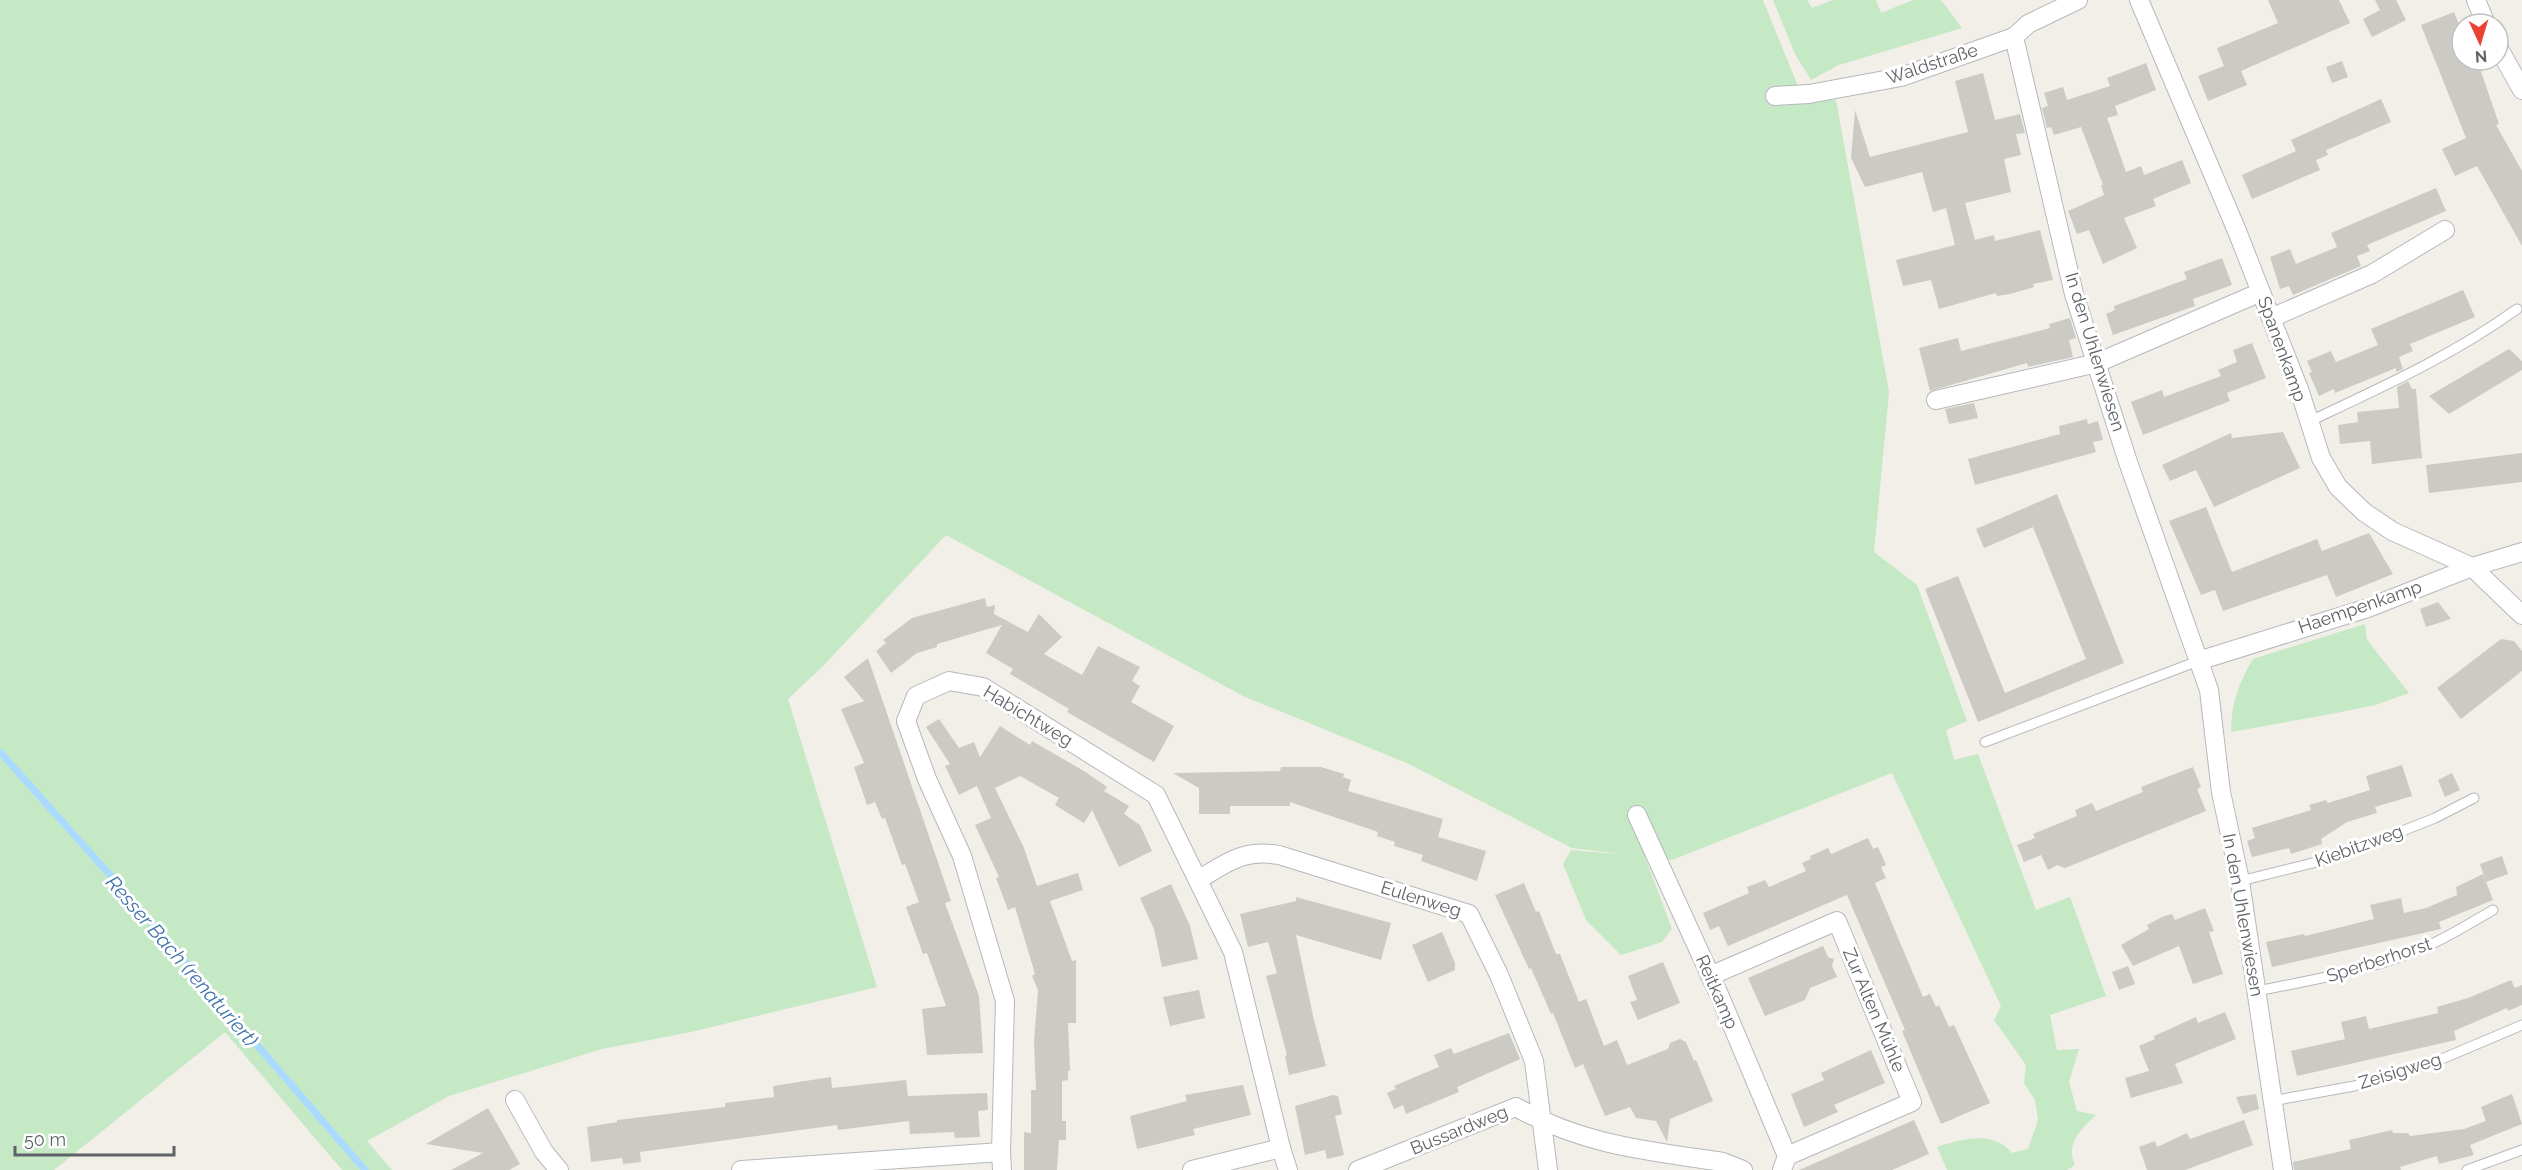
<svg xmlns="http://www.w3.org/2000/svg" width="2522" height="1170" viewBox="0 0 2522 1170" font-family="Raleway,sans-serif">
<style>
.green{fill:#c5e8c5}
.lines{fill:none;stroke-linecap:round;stroke-linejoin:round}
.stream{stroke:#aadaff;stroke-width:7}
.building{fill:#cccac5}
.service-casing{stroke:#b5b8bc;stroke-width:11}
.minor-casing{stroke:#b5b8bc;stroke-width:20}
.service{stroke:#fff;stroke-width:9}
.minor{stroke:#fff;stroke-width:18}
.labels{text-anchor:middle;stroke-width:6;stroke-linejoin:round;paint-order:stroke}
.street-label{font-size:18px;fill:#5f6368;stroke:#fff}
.water-label{font-size:20px;font-style:italic;fill:#4174aa;stroke:#fff}
</style>
<rect width="100%" height="100%" fill="#f1efe8"/>
<g class="green">
<path d="M0,0H1763L1804,101L1836,100L1889,392L1874,552L1917,585L1967,721L1946,730L1954,760L1978,754L2036,910L2070,897L2106,996L2050,1015L2057,1050L2079,1049L2069,1082L2077,1111L2096,1115C2081,1129 2065,1144 2075,1165L2067,1170H1947L1937,1147C1963,1139 1992,1130 2012,1153L2028,1149L2038,1120L2035,1100L2024,1083L2026,1065L1994,1020L2001,1006L1892,773L1672,860L1645,857L1672,929L1662,942L1621,955L1586,920L1563,864L1571,850L1628,855L1572,848L1409,764L1243,696L946,535L824,665L788,699L877,987L691,1032L602,1049L449,1096L367,1141L392,1170H342L225,1032L54,1170H0Z"/>
<path d="M1773,0H1807L1812,8L1833,0H1876L1881,13L1913,0H1941L1962,28L1839,65L1811,80L1795,54Z"/>
<path d="M2365,624L2367,640L2409,693L2375,705L2331,714L2231,732C2231,704 2239,682 2253,659Z"/>
</g>
<g class="lines">
<path class="stream" d="M0,752L110,875L365,1170"/>
</g>
<g class="building">
<path d="M2268,0H2339L2350,23L2241,71L2247,85L2208,101L2198,76L2224,66L2217,48L2278,23Z"/>
<path d="M2375,0H2396L2406,20L2372,37L2363,19L2380,10Z"/>
<path d="M2454,12L2462,32V60H2477L2499,124L2496,125L2522,171V246L2477,166L2455,176L2442,149L2466,138L2421,25Z"/>
<path d="M2342,61L2348,77L2332,83L2326,67Z"/>
<path d="M2146,63L2156,90L2115,106L2118,115L2107,118L2126,172L2141,166L2144,175L2182,160L2191,183L2153,199L2156,206L2124,218L2137,248L2103,264L2089,230L2077,234L2068,211L2104,195L2101,185H2103L2081,127L2054,135L2051,127L2047,128L2042,108L2048,106L2044,93L2063,87L2067,100L2110,86L2107,78Z"/>
<path d="M1983,73L1995,120L2020,114L2025,133L2016,134L2021,155L2004,159L2011,192L1965,203L1975,240L1994,235L1995,241L2040,230L2053,280L2033,284L2034,287L2010,294L1997,296L1996,293L1939,309L1931,280L1903,286L1896,260L1955,245L1946,208L1933,212L1922,172L1865,187L1851,158L1855,110L1870,157L1968,132L1955,81Z"/>
<path d="M2381,99L2391,122L2326,150L2328,155L2316,160L2320,170L2252,199L2242,175L2296,151L2291,140Z"/>
<path d="M2436,188L2446,211L2367,245L2370,251L2357,256L2361,266L2293,295L2289,286L2280,289L2270,257L2290,249L2296,264L2337,247L2331,233Z"/>
<path d="M2222,258L2232,285L2193,299L2195,306L2113,335L2106,314L2115,310L2114,306L2187,279L2184,272Z"/>
<path d="M2463,290L2475,317L2410,344L2413,351L2399,357L2403,369L2396,372V368L2335,393L2334,389L2319,396L2309,373L2312,372L2307,361L2331,351L2336,362L2378,345L2371,329Z"/>
<path d="M2070,318L2076,338L2069,340L2073,357L2028,367L2027,363L1930,391L1919,348L1958,338L1961,351L2050,328L2049,324Z"/>
<path d="M2252,343L2266,378L2227,393L2230,401L2143,435L2131,402L2162,390L2164,397L2221,376L2218,370L2237,362L2233,350Z"/>
<path d="M2509,349L2522,361V370L2449,414L2429,396Z"/>
<path d="M2408,381L2412,389H2416L2422,458L2372,464L2370,441L2340,444L2338,425L2358,422L2357,412L2399,408L2397,387Z"/>
<path d="M1974,403L1978,418L1949,424L1945,409Z"/>
<path d="M2087,419L2088,424L2098,421L2103,440L2093,442L2096,452L1975,485L1968,459L2060,434L2059,426Z"/>
<path d="M2283,432L2300,468L2214,507L2196,470L2170,481L2162,465L2231,433L2232,438Z"/>
<path d="M2522,453V482L2429,493L2426,465Z"/>
<path d="M2057,494L2124,663L1978,722L1925,589L1958,576L2005,693L2086,659L2033,527L1984,548L1976,529Z"/>
<path d="M2206,507L2232,572L2317,539L2322,551L2369,533L2393,574L2336,597L2327,575L2223,611L2215,590L2201,595L2169,521Z"/>
<path d="M985,598L987,607L995,605L994,614L1028,632L1039,614L1062,637L1044,654L1082,675L1098,646L1140,667L1132,681L1140,686L1131,702L1174,726L1154,762L1067,712L1069,709L1010,674L1013,669L986,653L1002,625L937,644V647L917,653L891,673L876,651L886,643L883,640L912,618Z"/>
<path d="M2438,602L2451,619L2426,627L2420,609Z"/>
<path d="M2501,639L2514,641L2522,651V671L2461,719L2437,688Z"/>
<path d="M868,658L945,883L951,901L945,903L979,996L983,1053L927,1055L922,1009L946,1006L927,953L923,954L906,907L919,902L905,864L902,865L885,818L882,819L875,802L867,805L854,767L864,763L841,709L864,701L844,677Z"/>
<path d="M939,719L959,748L974,742L980,757L1000,726L1030,745L1032,741L1084,771L1107,787L1104,791L1129,806L1124,814L1140,825L1152,851L1119,867L1092,810L1084,823L1055,805L1059,798L1020,776L995,788L1024,848L1037,886L1078,873L1083,890L1050,901L1072,961L1076,960V1023H1068L1070,1071H1068V1080L1062,1081V1121H1066V1140H1059L1057,1170H1024V1132L1031,1133V1090H1036L1034,1042L1038,990L1032,976L1035,974L1015,907L1008,910L996,878L999,877L975,825L991,818L977,786L959,795L945,766L950,764L926,727Z"/>
<path d="M2402,765L2412,796L2375,807L2377,813L2347,822L2321,839L2322,844L2291,854L2289,848L2252,857L2247,841L2255,838L2252,828L2311,810L2309,805L2326,800L2328,803L2370,790L2366,776Z"/>
<path d="M1281,767H1321L1344,774L1343,777L1351,780L1348,791L1443,819L1438,837L1486,851L1477,881L1421,861L1423,855L1394,846L1395,842L1377,836L1378,832L1290,802V806H1230V814H1199V788L1173,773L1280,771Z"/>
<path d="M2193,767L2201,787L2197,789L2206,811L2065,868L2057,865L2048,870L2041,855L2024,862L2017,845L2035,838L2033,834L2077,816L2075,810L2092,803L2096,811L2143,792L2141,787Z"/>
<path d="M2452,773L2460,790L2445,797L2438,780Z"/>
<path d="M1868,838L1873,849L1878,847L1886,865L1881,867L1886,878L1875,883L1923,997L1930,994L1936,1007L1939,1005L1949,1027L1954,1025L1990,1103L1941,1124L1902,1031L1905,1030L1847,895L1728,946L1719,926L1710,930L1703,913L1749,893L1747,887L1765,880L1769,887L1806,871L1802,863L1811,859L1810,856L1828,848L1831,854Z"/>
<path d="M2502,856L2508,874L2486,882L2480,864Z"/>
<path d="M2483,874L2493,900L2439,922L2441,929L2272,967L2266,942L2304,934L2305,936L2374,919L2370,905L2401,898L2404,913L2426,908L2457,895L2456,887Z"/>
<path d="M1524,883L1536,912L1539,911L1556,954H1560L1579,1002L1586,999L1604,1046L1617,1040L1627,1065L1668,1049L1670,1043L1680,1039L1686,1042L1694,1061L1696,1060L1713,1101L1670,1119L1667,1142L1656,1121L1636,1118L1630,1107L1605,1116L1583,1064L1575,1068L1553,1013L1551,1014L1531,968L1529,969L1495,895Z"/>
<path d="M1171,884L1190,926L1198,959L1162,967L1154,929L1140,898Z"/>
<path d="M1296,897L1391,923L1381,960L1296,935L1313,1016L1326,1066L1289,1075L1285,1056L1287,1055L1266,976L1277,973L1268,942L1248,947L1240,914L1296,901Z"/>
<path d="M2205,908L2214,931L2209,932L2223,974L2193,984L2179,946L2133,966L2121,945L2149,929L2147,925L2162,917L2172,914L2175,920Z"/>
<path d="M1442,932L1455,963V970L1428,982L1412,945Z"/>
<path d="M1823,946L1828,957L1834,959L1832,966L1837,977L1810,988L1805,1000L1765,1016L1748,978Z"/>
<path d="M1663,962L1680,1003L1638,1020L1630,1002L1637,1000L1628,976Z"/>
<path d="M2128,966L2135,984L2119,990L2112,972Z"/>
<path d="M2511,980L2515,988L2522,985V1005L2508,1011L2507,1008L2454,1031L2456,1040L2297,1076L2291,1051L2345,1039L2341,1022L2366,1016L2369,1029L2438,1013L2437,1007L2468,998Z"/>
<path d="M1199,990L1205,1018L1170,1026L1163,997Z"/>
<path d="M2225,1012L2236,1039L2175,1064L2183,1083L2131,1098L2125,1078L2149,1071L2139,1046L2155,1039L2154,1036L2196,1017L2198,1023Z"/>
<path d="M1509,1033L1520,1059L1457,1087L1459,1092L1406,1114L1403,1105L1394,1109L1387,1093L1396,1089L1394,1086L1439,1067L1434,1055L1451,1048L1454,1054Z"/>
<path d="M1871,1050L1885,1083L1834,1105L1838,1112L1804,1127L1791,1094L1824,1080L1821,1073Z"/>
<path d="M831,1077L832,1088L906,1080L908,1096L987,1093L988,1110L978,1111L980,1137L955,1138L954,1132L910,1134L909,1121L838,1130L837,1125L640,1152L641,1162L623,1164L622,1158L591,1162L587,1127L617,1122V1120L725,1107V1103L774,1097L773,1086Z"/>
<path d="M1243,1085L1251,1115L1193,1129L1195,1135L1137,1149L1130,1116L1187,1101L1185,1095Z"/>
<path d="M2256,1094L2259,1109L2243,1114L2236,1097Z"/>
<path d="M2512,1094L2522,1124L2470,1145L2474,1155L2439,1164L2437,1156L2400,1167L2401,1170H2294L2293,1162L2351,1149L2349,1140L2392,1130L2393,1133H2408L2410,1136L2464,1129L2486,1121L2481,1107Z"/>
<path d="M1333,1095L1338,1096L1342,1114L1335,1116L1344,1155L1327,1159L1325,1150L1305,1155L1295,1106Z"/>
<path d="M488,1108L520,1164L509,1170H451L483,1153L426,1144Z"/>
<path d="M1914,1120L1929,1154L1892,1170H1799Z"/>
<path d="M2244,1120L2253,1145L2185,1170H2147L2139,1147L2155,1141L2157,1147L2187,1133L2190,1139Z"/>
</g>
<g class="lines">
<g class="service-casing">
<g id="service">
<path d="M2308,422C2380,388 2452,356 2517,309"/>
<path d="M1985,742L2198,661"/>
<path d="M2240,881L2337,857L2435,818L2474,798"/>
<path d="M2257,991C2317,979 2381,969 2436,942C2456,932 2474,921 2493,910"/>
<path d="M2272,1101L2354,1086L2430,1064L2522,1025"/>
<path d="M2467,1170L2522,1150"/>
</g>
</g>
<g class="minor-casing">
<g id="minor">
<path d="M2139,0L2237,231L2300,392L2321,458L2338,487L2364,512L2392,531L2472,567L2522,615"/>
<path d="M2476,0L2486,24"/>
<path d="M2014,37L2074,294L2128,462L2209,690L2221,792L2240,881L2283,1170"/>
<path d="M2498,47L2522,90"/>
<path d="M1775,96L1809,94L1901,77L2014,37L2028,24L2078,0"/>
<path d="M2271,318L2372,274L2445,230"/>
<path d="M1936,400L2097,363L2261,292"/>
<path d="M2198,661L2368,608L2472,567L2522,552"/>
<path d="M1637,815L1721,999L1787,1156L1782,1170"/>
<path d="M1198,880C1228,862 1243,849 1279,855L1469,914L1499,975L1534,1061L1548,1170"/>
<path d="M1710,976L1837,921L1912,1102L1787,1156"/>
<path d="M515,1100L544,1152L559,1170"/>
<path d="M1001,1152L1005,1001L962,856L927,779L906,721L916,696L949,681L983,687L1156,795L1233,952L1281,1148"/>
<path d="M741,1170L1001,1152L1002,1170"/>
<path d="M1192,1170L1281,1148L1288,1170"/>
<path d="M1358,1170L1516,1107C1582,1145 1649,1151 1723,1162L1743,1170"/>
</g>
</g>
<use href="#service" class="service"/>
<use href="#minor" class="minor"/>
</g>
<g class="labels">
<g class="street-label">
<text transform="translate(1932 64) rotate(-18)" y="6">Waldstraße</text>
<text transform="translate(2282 349) rotate(70)" y="6">Spanenkamp</text>
<text transform="translate(2095 352) rotate(73)" y="6">In den Uhlenwiesen</text>
<text transform="translate(2360 607) rotate(-19)" y="6">Haempenkamp</text>
<text transform="translate(1028 716) rotate(31)" y="6">Habichtweg</text>
<text transform="translate(2359 846) rotate(-20)" y="6">Kiebitzweg</text>
<text transform="translate(1421 899) rotate(17)" y="6">Eulenweg</text>
<text transform="translate(2243 915) rotate(80)" y="6">In den Uhlenwiesen</text>
<text transform="translate(2379 960) rotate(-18)" y="6">Sperberhorst</text>
<text transform="translate(1717 992) rotate(66)" y="6">Reitkamp</text>
<text transform="translate(1874 1010) rotate(67)" y="6">Zur Alten Mühle</text>
<text transform="translate(2400 1071) rotate(-17)" y="6">Zeisigweg</text>
<text transform="translate(1459 1130) rotate(-22)" y="6">Bussardweg</text>
</g>
<g class="water-label">
<text transform="translate(182 961) rotate(49)" y="7">Resser Bach (renaturiert)</text>
</g>
</g>
<g transform="translate(2480 42) rotate(176)"><circle r="28" fill="#ffffff" stroke="#bfc1c3" stroke-width="1.5"/>
<path d="M0-4.5L10 22L0 15L-10 22Z" fill="#ea4335"/>
<text y="-9" font-size="16" font-weight="bold" text-anchor="middle" fill="#5f6368">N</text>
</g>
<path d="M15 1146v9h159v-9" fill="none" stroke="#5f6368" stroke-width="3"/>
<text x="24" y="1146" font-size="18" fill="#5f6368" stroke="#ffffff" stroke-width="4.5" paint-order="stroke">50 m</text>
</svg>
